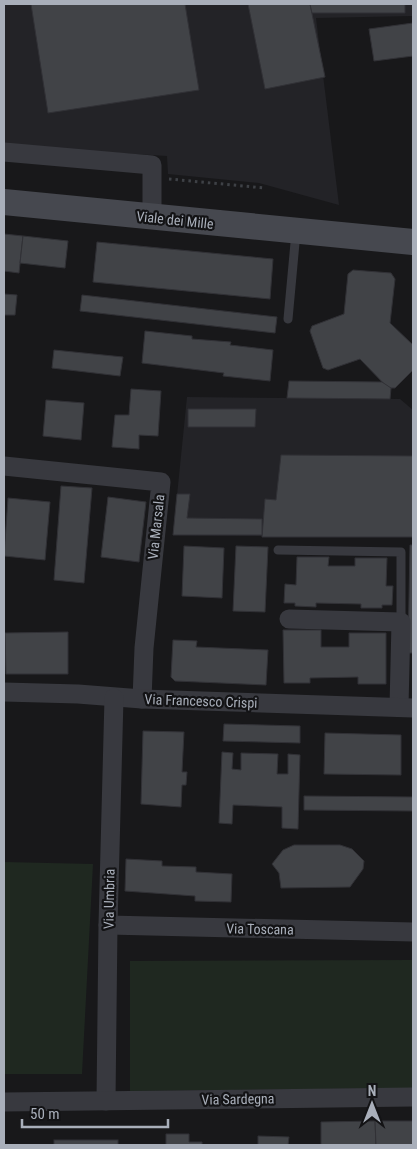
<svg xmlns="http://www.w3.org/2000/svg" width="417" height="1149" viewBox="0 0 417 1149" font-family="'Roboto Condensed',sans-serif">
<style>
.built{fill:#232327}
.green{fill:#1f2820}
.building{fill:#414347;stroke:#313136}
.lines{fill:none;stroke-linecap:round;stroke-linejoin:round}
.path{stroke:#3e4146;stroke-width:3;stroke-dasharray:2.5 4;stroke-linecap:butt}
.lane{stroke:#38393f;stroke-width:9}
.street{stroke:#38393f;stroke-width:19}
.secondary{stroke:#46484f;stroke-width:26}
.labels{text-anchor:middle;stroke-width:4.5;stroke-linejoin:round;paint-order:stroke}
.street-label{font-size:14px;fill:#a9afba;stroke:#131315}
</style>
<rect width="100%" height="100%" fill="#18181a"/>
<g class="built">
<path d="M4,4H413V16L316,18L339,205L259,183L168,174L167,156L4,146Z"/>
<path d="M187,397L400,399L413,410V537L173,535Z"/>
</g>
<g class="green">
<path d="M4,862L93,864L82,1074H4Z"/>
<path d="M413,960V1088L130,1091V961Z"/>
</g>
<g class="building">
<path d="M31,4H185L199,90L48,113Z"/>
<path d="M248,4H310L325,77L265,89Z"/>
<path d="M310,4H405V13H312Z"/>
<path d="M413,23V56L374,61L369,29Z"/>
<path d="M4,234L23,236L19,273L4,271Z"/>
<path d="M23,236L68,241L65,268L20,263Z"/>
<path d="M97,242L273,259L270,299L93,282Z"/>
<path d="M353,270L391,273L395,279L390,323L413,345V370L395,388H388L360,359L328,370L323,368L310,331L312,326L344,314L348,274Z"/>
<path d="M4,294L17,295L15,315H4Z"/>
<path d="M82,295L277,317L275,333L80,311Z"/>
<path d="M145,331L192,336V339L231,342L230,345L273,350L270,381L223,376L224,373L142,363Z"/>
<path d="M54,350L123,357L120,376L52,368Z"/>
<path d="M289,381L382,382L391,388L390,399L287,398Z"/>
<path d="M131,389L161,391L158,436L139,435V449L112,447L115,415H129Z"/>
<path d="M46,400L84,403L81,440L43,436Z"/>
<path d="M188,409H256L255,427H188Z"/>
<path d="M281,455L413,456V537H262L265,499L276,500Z"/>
<path d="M61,486L92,488L84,583L54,580Z"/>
<path d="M177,494H190L187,518L262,519V535H173Z"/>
<path d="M108,497L146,502L139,562L101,557Z"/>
<path d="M8,498L50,502L45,560L4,556Z"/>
<path d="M410,545H413V653H408Z"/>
<path d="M184,546L224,548L222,598L182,596Z"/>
<path d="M236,546L268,547L265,612L233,611Z"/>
<path d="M297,557H329L328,566H355V558H387L386,586H393L392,605H382V608H361V604L316,603V607L295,606V603H284L285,584L296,585Z"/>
<path d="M283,630H321V647H349V633H386V684H358V677L310,678V683H284Z"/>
<path d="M68,632V674H6L5,633Z"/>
<path d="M173,640L197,641L196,647L268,650L266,685L175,681L171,677Z"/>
<path d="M224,724L300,726V743L223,741Z"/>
<path d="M143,731L184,732L182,772H187L186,785H182L181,807L141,804Z"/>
<path d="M325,733L401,735V775L324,774Z"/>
<path d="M222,752L233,753L232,769L241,770V753L278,754L277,774H288V754L300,755L298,829L282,828V807L233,805L232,824L219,823Z"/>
<path d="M304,796L413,797V811L304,810Z"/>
<path d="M294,845H340L352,849L364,861L363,869L350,887L281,888L279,873L272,864L283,850Z"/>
<path d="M126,859L162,861V866L196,867V872L232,874L231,902L195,901V896L125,891Z"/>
<path d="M375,1121L376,1145H321V1122Z"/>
<path d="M375,1121H413V1145H376Z"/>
<path d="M166,1134H189V1142H202V1145H166Z"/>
<path d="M258,1136L289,1137L288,1145H258Z"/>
<rect x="54" y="1140" width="64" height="5"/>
</g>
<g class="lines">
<path class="path" d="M169,179L265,188"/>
<g class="lane">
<path d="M288,319L296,232"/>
<path d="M278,550L401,552V622"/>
</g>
<g class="street">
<path d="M4,152L152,165V218"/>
<path d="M4,466L161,482L144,648L142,699"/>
<path d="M289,619L401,622L399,707"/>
<path d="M4,692L78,694L142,699L413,708"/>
<path d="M108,925L413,932"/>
<path d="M106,1101L108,925L114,698"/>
<path d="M4,1102L413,1097"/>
</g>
<path class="secondary" d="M4,202L413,242"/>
</g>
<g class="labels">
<g class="street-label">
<text transform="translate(175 220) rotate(6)" y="5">Viale dei Mille</text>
<text transform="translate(156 527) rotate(-84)" y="5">Via Marsala</text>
<text transform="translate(201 701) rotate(2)" y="5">Via Francesco Crispi</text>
<text transform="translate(109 899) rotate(-89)" y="5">Via Umbria</text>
<text transform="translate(260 929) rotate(1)" y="5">Via Toscana</text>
<text transform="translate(238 1099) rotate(-1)" y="5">Via Sardegna</text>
</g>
</g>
<rect width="417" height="1149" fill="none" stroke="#a9afba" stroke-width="10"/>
<g transform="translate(372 1104)" stroke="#131315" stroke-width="4" paint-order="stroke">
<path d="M0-4L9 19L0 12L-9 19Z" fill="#a9afba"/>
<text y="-8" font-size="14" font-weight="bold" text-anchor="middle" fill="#a9afba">N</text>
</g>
<path d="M22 1119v8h146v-8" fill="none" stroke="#a9afba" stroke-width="2.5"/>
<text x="30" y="1119" font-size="15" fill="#a9afba" stroke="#131315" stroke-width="4" paint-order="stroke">50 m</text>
</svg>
